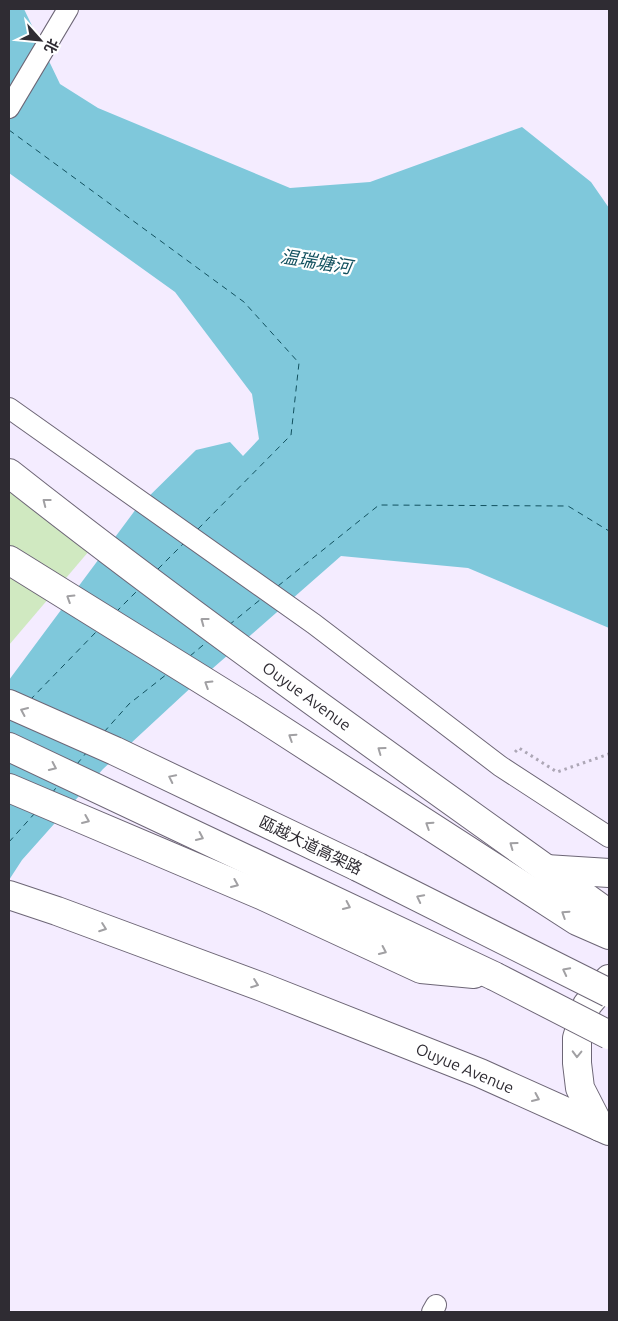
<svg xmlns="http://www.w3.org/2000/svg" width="618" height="1321" viewBox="0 0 618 1321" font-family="Ubuntu,'Noto Sans SC',sans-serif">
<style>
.green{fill:#d0e9c1}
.water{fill:#7fc8db}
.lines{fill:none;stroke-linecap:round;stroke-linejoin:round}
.ferry{stroke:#12515f;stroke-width:1;stroke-dasharray:6 5;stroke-linecap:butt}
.minor-casing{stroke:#6d6676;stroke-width:22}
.highway-casing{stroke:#6d6676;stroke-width:30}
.path{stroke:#ada7b6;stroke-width:3;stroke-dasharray:2.5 4;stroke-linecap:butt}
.minor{stroke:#fff;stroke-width:20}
.highway{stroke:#fff;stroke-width:28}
.highway-bridge-casing{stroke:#6d6676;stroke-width:30;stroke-linecap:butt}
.highway-bridge{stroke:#fff;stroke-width:28}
.oneway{stroke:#a1a0a3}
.labels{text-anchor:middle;stroke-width:4.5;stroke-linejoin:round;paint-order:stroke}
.street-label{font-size:16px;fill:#2f2c33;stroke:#fff}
.water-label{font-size:18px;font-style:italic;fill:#12515f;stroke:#fff}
</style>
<rect width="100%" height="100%" fill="#f4ecff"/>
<path class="green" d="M9,491L89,551L9,645Z"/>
<path class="water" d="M9,9H24L60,84L98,108L290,188L370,182L522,127L591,182L609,208V628L468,568L341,556L197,682L103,769L22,860L9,880V680L136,509L196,450L230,442L243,456L259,439L252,394L175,292L9,173Z"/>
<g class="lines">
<g class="ferry">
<path d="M9,130L244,302L299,363L291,435L197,530"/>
<path d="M158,569L183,544"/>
<path d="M278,586L379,505L568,506L609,531"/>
<path d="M116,612L138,590"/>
<path d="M229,625L261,599"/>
<path d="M190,656L208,641"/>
<path d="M30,700L97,631"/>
<path d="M104,732L129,704L167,674"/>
<path d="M77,764L87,752"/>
<path d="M52,793L59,784"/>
<path d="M9,842L35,813"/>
</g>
<g class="minor-casing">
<g id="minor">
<path d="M9,108L68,9"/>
<path d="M9,408L314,624L500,766L609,837"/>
<path d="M432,1312L436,1305"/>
</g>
</g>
<g class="highway-casing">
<g id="highway">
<path d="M9,473C204,627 408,769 609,914"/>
<path d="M9,560L249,709L577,921L609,935"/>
<path d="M9,704L115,751L358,867"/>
<path d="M9,747L494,976"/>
<path d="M9,788L261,895L421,969L474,974"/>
<path d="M546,869L609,873"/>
<path d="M9,895L57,911L262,987L480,1073L609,1131"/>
<path d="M600,1127L580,1088L577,1063V1038L587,1005L609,979"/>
</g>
</g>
<path class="path" d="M515,752L519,748L557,772L609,754"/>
<use href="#minor" class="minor"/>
<use href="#highway" class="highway"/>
<g class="highway-bridge-casing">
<g id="highway-bridge">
<path d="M358,867L609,993"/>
<path d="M494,976L609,1035"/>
</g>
</g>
<use href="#highway-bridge" class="highway-bridge"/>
</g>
<defs><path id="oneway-chevron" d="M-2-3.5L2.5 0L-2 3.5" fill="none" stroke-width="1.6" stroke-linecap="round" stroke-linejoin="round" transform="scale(1.25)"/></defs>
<g class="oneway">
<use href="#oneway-chevron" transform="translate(46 502) rotate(-142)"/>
<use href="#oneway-chevron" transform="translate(70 598) rotate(-148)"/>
<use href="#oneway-chevron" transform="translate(204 621) rotate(-143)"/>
<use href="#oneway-chevron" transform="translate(208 684) rotate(-148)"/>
<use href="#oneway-chevron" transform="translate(24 711) rotate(-156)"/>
<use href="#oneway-chevron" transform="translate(292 737) rotate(-147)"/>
<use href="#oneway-chevron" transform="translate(381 750) rotate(-144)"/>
<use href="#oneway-chevron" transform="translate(53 767) rotate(25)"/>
<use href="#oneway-chevron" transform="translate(172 778) rotate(-154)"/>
<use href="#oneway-chevron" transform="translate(86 820) rotate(23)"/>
<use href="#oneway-chevron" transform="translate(429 825) rotate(-147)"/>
<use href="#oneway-chevron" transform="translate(200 837) rotate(25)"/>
<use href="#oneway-chevron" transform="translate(513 845) rotate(-144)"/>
<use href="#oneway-chevron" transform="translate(235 884) rotate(23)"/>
<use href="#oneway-chevron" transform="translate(420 898) rotate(-153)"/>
<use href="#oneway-chevron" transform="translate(347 906) rotate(25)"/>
<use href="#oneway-chevron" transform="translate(565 914) rotate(-147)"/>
<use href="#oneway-chevron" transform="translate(103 928) rotate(20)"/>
<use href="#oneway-chevron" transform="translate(383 951) rotate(25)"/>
<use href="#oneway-chevron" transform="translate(566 971) rotate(-153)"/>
<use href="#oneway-chevron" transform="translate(255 984) rotate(20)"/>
<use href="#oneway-chevron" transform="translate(577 1054) rotate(91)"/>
<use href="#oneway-chevron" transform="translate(536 1098) rotate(24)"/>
</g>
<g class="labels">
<g class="street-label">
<text transform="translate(307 696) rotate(36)" y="6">Ouyue Avenue</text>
<text transform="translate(311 845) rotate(26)" y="6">瓯越大道高架路</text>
<text transform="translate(465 1068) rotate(23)" y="6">Ouyue Avenue</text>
</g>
<g class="water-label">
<text transform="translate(316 262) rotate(9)" y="6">温瑞塘河</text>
</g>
</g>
<rect width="618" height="1321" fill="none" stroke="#2f2c33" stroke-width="20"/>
<g transform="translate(40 40) rotate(117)" stroke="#ffffff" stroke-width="4" paint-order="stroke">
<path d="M0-4L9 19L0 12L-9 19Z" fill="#2f2c33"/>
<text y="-8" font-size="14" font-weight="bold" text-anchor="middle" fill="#2f2c33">北</text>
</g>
</svg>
